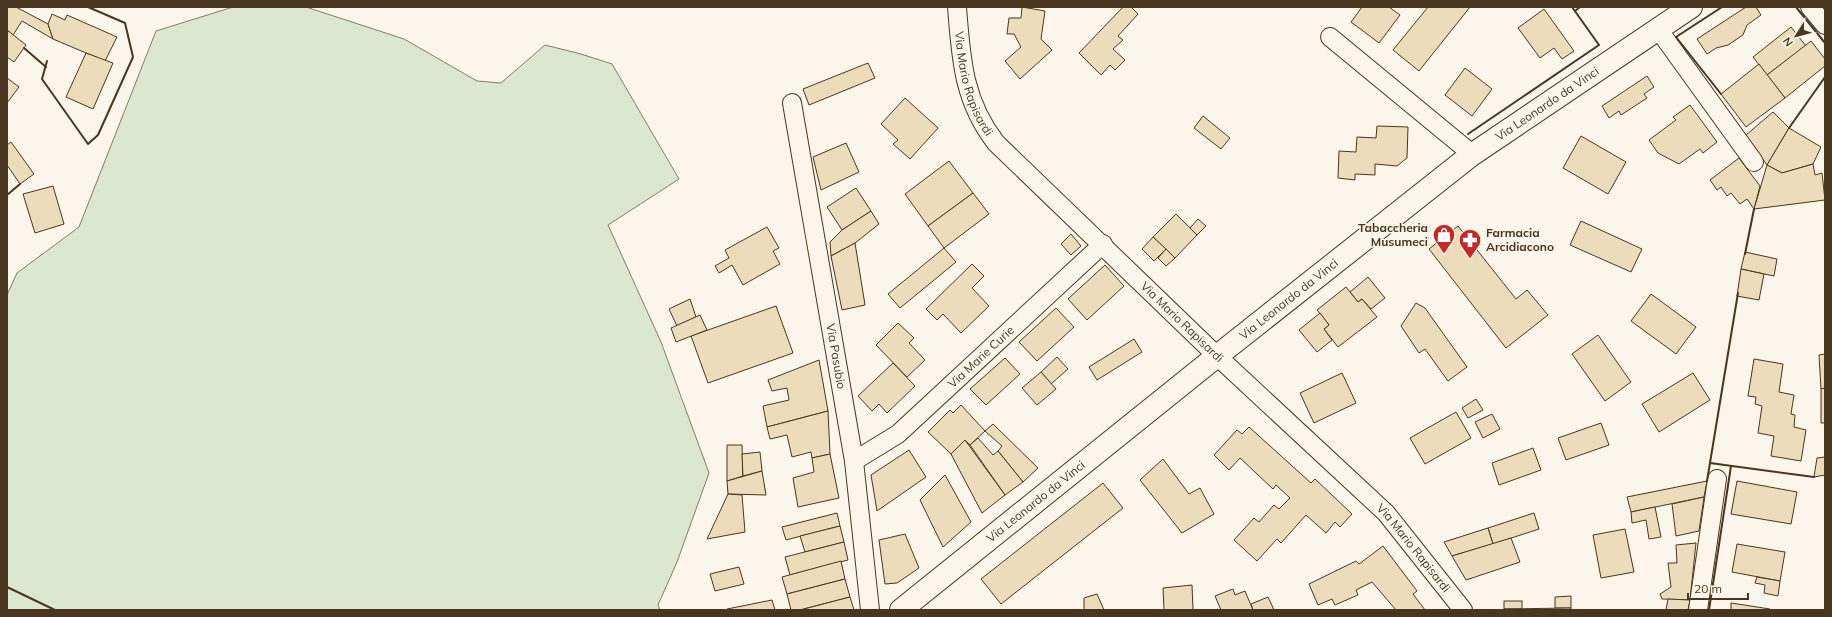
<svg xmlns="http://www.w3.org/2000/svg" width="1832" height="617" viewBox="0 0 1832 617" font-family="Mulish,sans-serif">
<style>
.green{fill:#dce7d0;stroke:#887966}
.building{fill:#ecdcbc;stroke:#4a3520}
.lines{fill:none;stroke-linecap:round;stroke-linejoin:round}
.minor-casing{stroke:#4a3520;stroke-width:20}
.tertiary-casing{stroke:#4a3520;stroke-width:24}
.minor{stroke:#fbf6e9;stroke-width:18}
.tertiary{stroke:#fbf6e9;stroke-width:22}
.wall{stroke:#4a3520;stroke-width:2}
.labels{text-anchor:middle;stroke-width:3;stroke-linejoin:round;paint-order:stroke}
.street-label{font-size:12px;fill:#4a3520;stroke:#fbf6e9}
.poi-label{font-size:12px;font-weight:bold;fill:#4a3520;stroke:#fbf6e9;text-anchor:end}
</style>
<rect width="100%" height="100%" fill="#fbf6e9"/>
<path class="green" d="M233,7H306L404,39L477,81L501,83L545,45L581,54L612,64L679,179L608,225L661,342L709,473L677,562L658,605L660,610H7V295L17,273L79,227L156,31Z"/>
<g class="building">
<path d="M7,7H16L48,24L53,39L22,21L13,35L7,30Z"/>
<path d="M1022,7L1045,11L1041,39L1052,50L1020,79L1005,61L1021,47L1014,34H1007L1009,18H1021Z"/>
<path d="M1123,7H1131L1138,14L1118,36L1123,40L1113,49L1125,60L1115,70L1110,65L1101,75L1079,53Z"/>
<path d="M1362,7H1389L1400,15L1379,43L1351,22Z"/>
<path d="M1428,7H1470L1419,71L1393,50Z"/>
<path d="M1746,7H1756L1761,15L1747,25L1743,35L1728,45L1716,48L1707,54L1697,39Z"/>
<path d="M1544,9L1574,51L1562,59L1554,48L1540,58L1518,28Z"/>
<path d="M52,14L65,20L67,15L117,37L105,61L53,39L48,24Z"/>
<path d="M1791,27L1806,46L1767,75L1753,57Z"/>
<path d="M7,30L26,45L14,62L7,57Z"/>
<path d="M1811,41L1825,59V66L1785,98L1767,75Z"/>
<path d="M86,53L113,63L93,109L66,97Z"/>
<path d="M868,63L875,78L809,105L803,89Z"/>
<path d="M1759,64L1785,98L1746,127L1721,94Z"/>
<path d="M1465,68L1492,89L1472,116L1445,95Z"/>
<path d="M1647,76L1654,87L1644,94L1647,98L1621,115L1619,111L1609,118L1602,106Z"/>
<path d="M7,78L19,87L7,103Z"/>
<path d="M905,98L938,128L910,159L893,144L898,140L881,124Z"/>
<path d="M1690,105L1717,142L1703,153L1700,149L1679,164L1658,153L1649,140L1676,120L1673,117Z"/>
<path d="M1773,112L1789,128L1767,165L1746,135Z"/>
<path d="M1203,116L1230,138L1221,149L1194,128Z"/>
<path d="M1377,126L1408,127L1407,158L1397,166L1375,164V175L1355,174V180L1338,178L1339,151L1356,152L1357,137L1376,138Z"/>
<path d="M1789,128L1821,147L1813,164L1782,173L1767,165Z"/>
<path d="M1581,136L1626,162L1608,194L1563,168Z"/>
<path d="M11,142L34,174L20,184L7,165V145Z"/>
<path d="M846,143L859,172L821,190L813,157Z"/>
<path d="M1739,158L1760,186L1754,209L1747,199L1740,204L1731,193L1727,196L1721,187L1717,190L1710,180Z"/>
<path d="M949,161L973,193L928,226L905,194Z"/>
<path d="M1813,164L1815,175L1822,173L1825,200L1754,209L1767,165L1782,173Z"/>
<path d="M53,186L64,224L35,233L23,194Z"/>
<path d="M856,188L871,211L842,230L827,207Z"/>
<path d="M973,193L989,214L944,248L928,226Z"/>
<path d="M871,211L879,224L855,243L831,256L830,242L842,230Z"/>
<path d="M1176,214L1197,235L1175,258L1153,237Z"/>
<path d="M1198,219L1206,226L1197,235L1190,228Z"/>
<path d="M1581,221L1642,249L1631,272L1570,245Z"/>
<path d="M1458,226L1516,299L1527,290L1548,315L1506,348L1429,249Z"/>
<path d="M767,227L779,248L773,251L780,264L743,285L732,265L719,273L715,266L729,258L725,250Z"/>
<path d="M1071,234L1081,246L1071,255L1061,244Z"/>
<path d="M1153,237L1166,249L1154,261L1142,249Z"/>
<path d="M855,243L865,305L842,310L831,256Z"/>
<path d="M944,248L956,262L900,308L888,294Z"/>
<path d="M1166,249L1175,258L1166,266L1158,258Z"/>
<path d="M1745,252L1777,259L1774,276L1741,269Z"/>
<path d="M972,264L984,276L972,288L989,306L961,333L943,314L937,320L926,309Z"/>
<path d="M1105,265L1124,286L1087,320L1068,299Z"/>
<path d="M1741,269L1764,274L1759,300L1737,296Z"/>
<path d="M1368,277L1385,298L1371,309L1362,299L1358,302L1350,292Z"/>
<path d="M1346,287L1358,302L1362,299L1377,317L1338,347L1324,329L1329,325L1317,310Z"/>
<path d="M1651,294L1696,327L1676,354L1631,321Z"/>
<path d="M690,299L696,317L677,326L669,309Z"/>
<path d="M1416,303L1425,308L1467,367L1448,381L1425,349L1419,353L1401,326Z"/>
<path d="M776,306L793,353L708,383L691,336Z"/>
<path d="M1056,308L1074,327L1037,361L1019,342Z"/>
<path d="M1320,313L1329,325L1324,329L1332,340L1317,352L1299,330Z"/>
<path d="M700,315L707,330L676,342L671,328Z"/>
<path d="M898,323L914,338L909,343L925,360L907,377L876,345Z"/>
<path d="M1598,335L1631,382L1605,401L1572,354Z"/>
<path d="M1134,339L1142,352L1097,380L1089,367Z"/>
<path d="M1825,354V388L1821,389L1819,355Z"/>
<path d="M1057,357L1068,369L1051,384L1041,372Z"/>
<path d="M1005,358L1020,374L986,405L970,389Z"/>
<path d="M1754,359L1783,364L1779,392L1794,395L1791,414L1795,415L1794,427L1806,430L1801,461L1771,456L1774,436L1758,433L1762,406L1755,404L1756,397L1748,396Z"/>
<path d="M819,360L828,411L767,427L763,406L789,400L787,388L772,391L768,380Z"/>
<path d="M893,363L915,386L887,413L879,404L872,411L858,396Z"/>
<path d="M1041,372L1056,389L1037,405L1022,388Z"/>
<path d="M1342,373L1356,403L1314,423L1300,393Z"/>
<path d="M1693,373L1710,400L1659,432L1642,404Z"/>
<path d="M1825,388V423H1821V389Z"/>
<path d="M1476,399L1483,410L1468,418L1462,408Z"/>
<path d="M961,405L985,431L970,445L965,440L951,454L928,432L950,410L953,413Z"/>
<path d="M828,411L830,454L812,458L811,452L792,457L787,435L770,439L767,427Z"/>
<path d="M1456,412L1471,438L1425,464L1410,438Z"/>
<path d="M1492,414L1500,429L1483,438L1475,422Z"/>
<path d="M1601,423L1609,445L1566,460L1558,438Z"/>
<path d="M993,424L1038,468L1023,482L998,451L1002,446L985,431Z"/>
<path d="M1249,427L1311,483L1315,479L1352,514L1340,527L1335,522L1326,533L1306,515L1281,543L1277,539L1257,561L1234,540L1254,518L1259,522L1274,505L1279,509L1290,498L1276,485L1273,489L1240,458L1229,470L1214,455L1237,430L1242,434Z"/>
<path d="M978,438L993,455L998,451L1023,482L1005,495L970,445Z"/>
<path d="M965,440L1005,495L982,513L951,454Z"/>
<path d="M727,445H742L743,476L727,481Z"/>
<path d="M1533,448L1541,470L1499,485L1492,463Z"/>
<path d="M909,450L926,477L877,511L871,475Z"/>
<path d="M760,452L762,471L743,476L742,454Z"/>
<path d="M830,454L839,498L798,507L793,478L814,472L812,458Z"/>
<path d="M1825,457V475L1814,477L1817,458Z"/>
<path d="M1163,459L1189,494L1200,488L1214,514L1182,533L1140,480Z"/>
<path d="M762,471L766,495L728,494L727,481Z"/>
<path d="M945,475L971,522L943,547L920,500Z"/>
<path d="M1707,481L1704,497L1631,512L1627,497Z"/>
<path d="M1737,481L1797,492L1791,524L1731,514Z"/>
<path d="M1103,483L1123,508L1001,604L981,579Z"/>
<path d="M728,494L742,495L745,532L707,539Z"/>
<path d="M1704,497L1699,531L1676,536L1672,504Z"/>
<path d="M1655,507L1661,537L1649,539L1646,520L1632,523L1631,512Z"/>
<path d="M837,513L840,526L786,540L782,527Z"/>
<path d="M1534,513L1539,529L1493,544L1488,528Z"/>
<path d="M840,526L844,542L805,552L800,536Z"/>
<path d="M1488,528L1493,544L1452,556L1444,542Z"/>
<path d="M1625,529L1634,572L1601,578L1593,535Z"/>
<path d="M905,534L919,568L897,583L885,584L879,540Z"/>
<path d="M1511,538L1520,562L1466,580L1452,556Z"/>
<path d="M844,542L848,560L790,575L785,557Z"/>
<path d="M1696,543L1690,600L1662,599L1660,594L1671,587L1668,563H1677L1676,545Z"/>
<path d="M1737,544L1785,552L1780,581L1732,572Z"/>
<path d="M1383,546L1417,591L1413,594L1425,610H1396L1372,582L1356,590L1358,595L1335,605L1332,599L1318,605L1309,584L1356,561L1359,564Z"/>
<path d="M841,561L845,579L787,594L782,577Z"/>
<path d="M739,567L744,584L715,591L710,574Z"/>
<path d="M1757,577L1780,581L1778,596L1764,593L1765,585L1755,583Z"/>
<path d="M845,579L850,597L800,610H791L787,594Z"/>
<path d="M1192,585L1193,610H1164L1163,588Z"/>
<path d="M1233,589L1235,595L1245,591L1253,610H1221L1215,596Z"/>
<path d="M1097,594L1104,610H1084V598Z"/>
<path d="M1571,596V608H1555V597Z"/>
<path d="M850,597L854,610H800Z"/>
<path d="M1268,597L1274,610H1253L1251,604Z"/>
<path d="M1668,599L1690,600L1688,610H1666Z"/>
<path d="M772,600L775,610H727V609Z"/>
<rect x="1504" y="601" width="18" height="8"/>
<path d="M1731,603L1770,609V610H1731Z"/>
<path d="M1571,608V610H1504V609Z"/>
</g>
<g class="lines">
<g class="minor-casing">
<g id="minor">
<path id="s1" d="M957,7C961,58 963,101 996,143L1217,356L1386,513L1463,610"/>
<path d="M1810,7L1825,25"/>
<path d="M1658,29L1754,162"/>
<path d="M1330,37L1472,154"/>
<path id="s2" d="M792,103L854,461L870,610"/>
<path id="s3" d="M854,461L898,434L1103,244"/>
<path d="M1698,610L1717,479"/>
</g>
</g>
<g class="tertiary-casing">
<g id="tertiary">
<path id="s4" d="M901,610L1217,356L1470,156L1691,7"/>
</g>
</g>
<use href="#minor" class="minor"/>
<use href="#tertiary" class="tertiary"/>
<g class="wall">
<path d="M1796,7L1825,43"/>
<path d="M1575,11L1580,7"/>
<path d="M24,48L46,67"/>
<path d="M47,61L42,79L88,144L98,135L133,57L125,23L88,7"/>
<path d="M1721,94L1676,37L1722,7"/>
<path d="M1789,128L1825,77"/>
<path d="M1468,134L1599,45L1572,7"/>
<path d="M7,195L20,184"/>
<path d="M1745,254L1754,209"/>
<path d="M1710,463L1814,477"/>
<path d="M1707,481L1738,293"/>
<path d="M7,587L55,610"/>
<path d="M1709,610L1731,466"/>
</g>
</g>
<defs>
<g id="shop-pin" transform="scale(1.15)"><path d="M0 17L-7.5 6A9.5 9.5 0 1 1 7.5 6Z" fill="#c62828" stroke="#fbf6e9"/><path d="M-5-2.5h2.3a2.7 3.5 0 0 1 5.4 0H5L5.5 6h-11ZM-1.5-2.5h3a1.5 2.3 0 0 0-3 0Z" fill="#fff"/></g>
<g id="pharmacy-pin" transform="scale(1.15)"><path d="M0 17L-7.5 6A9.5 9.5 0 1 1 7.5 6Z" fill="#c62828" stroke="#fbf6e9"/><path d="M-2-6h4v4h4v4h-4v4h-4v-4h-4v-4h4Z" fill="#fff"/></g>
</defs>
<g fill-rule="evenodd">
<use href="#shop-pin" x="1444" y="235"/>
<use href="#pharmacy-pin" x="1470" y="240"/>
</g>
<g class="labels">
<g class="street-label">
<text dy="4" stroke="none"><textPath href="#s1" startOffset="79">Via Mario Rapisardi</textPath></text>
<text dy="4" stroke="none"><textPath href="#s4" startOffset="821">Via Leonardo da Vinci</textPath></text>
<text dy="4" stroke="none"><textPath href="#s4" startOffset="497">Via Leonardo da Vinci</textPath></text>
<text dy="4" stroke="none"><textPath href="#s1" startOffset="402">Via Mario Rapisardi</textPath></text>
<text dy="4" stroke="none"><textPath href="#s2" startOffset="257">Via Pasubio</textPath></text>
<text dy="4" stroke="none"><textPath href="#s3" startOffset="165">Via Marie Curie</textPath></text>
<text dy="4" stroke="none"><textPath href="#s4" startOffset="173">Via Leonardo da Vinci</textPath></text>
<text dy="4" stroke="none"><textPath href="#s1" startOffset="726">Via Mario Rapisardi</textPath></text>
</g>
<g class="poi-label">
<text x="1428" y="232">Tabaccheria<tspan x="1428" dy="14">Musumeci</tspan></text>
<text x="1486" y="237" text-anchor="start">Farmacia<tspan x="1486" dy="14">Arcidiacono</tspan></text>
</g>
</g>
<rect width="1832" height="617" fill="none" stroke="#4a3520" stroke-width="16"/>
<g transform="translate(1796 36) rotate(234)" stroke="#fbf6e9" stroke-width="3" paint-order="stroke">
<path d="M0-3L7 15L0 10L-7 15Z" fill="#4a3520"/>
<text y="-6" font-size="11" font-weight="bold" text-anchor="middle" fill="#4a3520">N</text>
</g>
<path d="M1688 593v6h60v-6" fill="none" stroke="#4a3520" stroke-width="2"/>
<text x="1694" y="593" font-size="12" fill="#4a3520" stroke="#fbf6e9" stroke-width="3" paint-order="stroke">20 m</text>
</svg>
